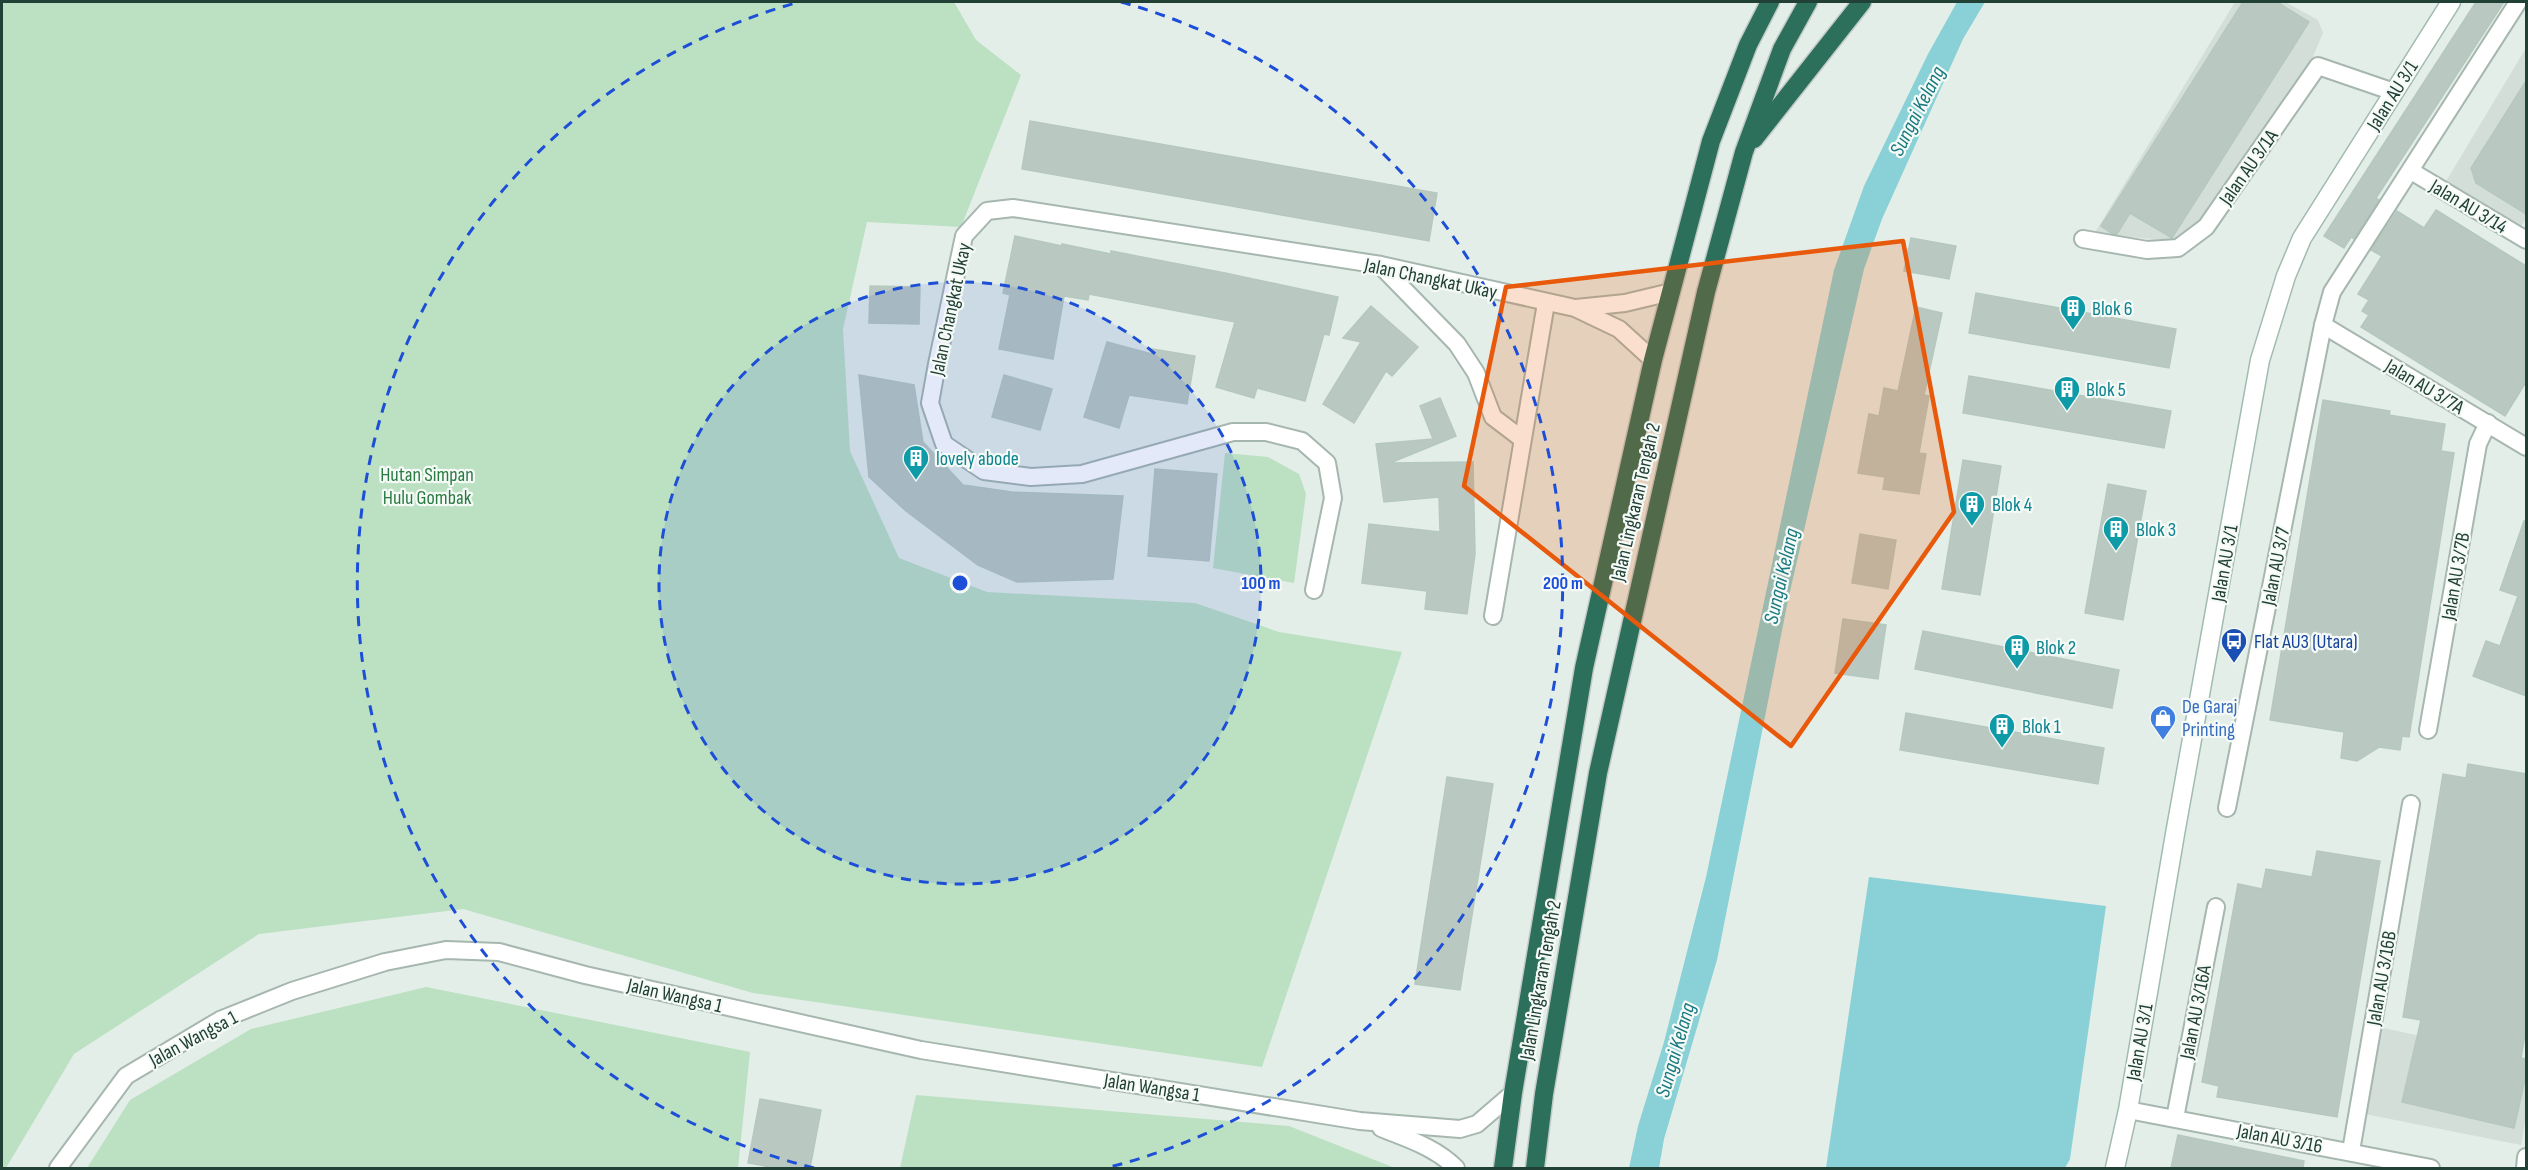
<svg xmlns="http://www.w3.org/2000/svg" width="2528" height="1170" viewBox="0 0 2528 1170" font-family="'Sofia Sans Condensed',sans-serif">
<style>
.built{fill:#d2ded7}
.green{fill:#bbe0c2}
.water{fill:#89d1d6}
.building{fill:#b9c9c1;stroke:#b5c8bf;stroke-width:1.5}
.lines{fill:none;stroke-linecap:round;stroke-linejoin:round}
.street-casing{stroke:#a6b7af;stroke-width:20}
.secondary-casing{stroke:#a1bbb0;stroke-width:21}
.highway-casing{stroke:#c1cac7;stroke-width:21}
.street{stroke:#fff;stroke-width:16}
.secondary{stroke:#fff;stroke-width:18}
.highway{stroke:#2c6f5b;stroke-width:18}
.marked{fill:#e8590c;fill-opacity:0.2;stroke:#e8590c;stroke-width:4.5;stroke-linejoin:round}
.ring{fill:none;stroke:#1d4ed8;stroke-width:3;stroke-dasharray:10 8}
.labels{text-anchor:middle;stroke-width:4.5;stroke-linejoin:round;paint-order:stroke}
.street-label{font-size:20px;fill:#224136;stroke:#f5faf7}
.culture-label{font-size:20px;fill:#0d838f;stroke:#f5faf7;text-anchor:start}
.park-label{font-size:20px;fill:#297b42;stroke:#f5faf7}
.transit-label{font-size:20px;fill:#164399;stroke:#f5faf7;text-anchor:start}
.shop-label{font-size:20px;fill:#366cbe;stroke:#f5faf7;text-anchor:start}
.water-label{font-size:21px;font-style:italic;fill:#187981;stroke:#f5faf7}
.centre{fill:#1d4ed8;stroke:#f5faf7;stroke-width:3}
.ring-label{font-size:18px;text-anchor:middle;font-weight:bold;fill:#1d4ed8;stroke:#f5faf7;stroke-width:4.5;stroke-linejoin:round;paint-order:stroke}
</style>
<rect width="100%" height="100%" fill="#e4eee8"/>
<g class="built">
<path d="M2235,2H2285L2318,20L2323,33L2307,71L2199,224L2176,241L2094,234Z"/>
<path d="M2526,48V219L2520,227L2445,183Z"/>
<path d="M2379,1027L2526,1059V1116L2521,1145L2365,1114Z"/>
</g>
<g class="green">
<path d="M2,2H954L976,40L1021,75L961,227L867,222L843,329L850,451L899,558L987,592L1195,603L1279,632L1402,652L1262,1067L753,993L463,909L259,934L74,1054L6,1168H2Z"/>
<path d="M1225,453L1268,457L1299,474L1306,494L1294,583L1213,568Z"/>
<path d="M426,987L750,1052L738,1168H87L130,1100L251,1029Z"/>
<path d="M916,1095L1289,1126L1395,1168H900Z"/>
</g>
<g class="water">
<path d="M1957,2H1985L1963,39L1882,219L1864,269L1788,600L1717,960L1664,1139L1659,1168H1629L1638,1126L1664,1042L1706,877L1834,270L1864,186L1928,54Z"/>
<path d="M1869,877L2106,906L2070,1159L2065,1168H1826Z"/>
</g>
<g class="building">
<path d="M2243,2H2277L2309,22L2172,238L2130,213L2117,234H2113L2101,226Z"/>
<path d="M2476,2H2504L2376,198L2379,200L2354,239L2351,237L2344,248L2324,236Z"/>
<path d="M2526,81V214L2476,183L2471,168Z"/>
<path d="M1030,121L1437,193L1429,241L1022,169Z"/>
<path d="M2436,210L2526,266V382L2505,416L2361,327L2369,315L2362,311L2369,300L2358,294L2382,256L2371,250L2397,211L2424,228Z"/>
<path d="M1015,236L1062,246V244L1111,254V251L1225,273L1338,297L1329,335L1324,334L1305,401L1257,388L1254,398L1216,387L1235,322L1089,294L1088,300L1064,296L1053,359L999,349L1010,295L1003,293Z"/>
<path d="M1911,238L1956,246L1949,279L1904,271Z"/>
<path d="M870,286L920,287L919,324L869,323Z"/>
<path d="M1976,293L2176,329L2169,368L1969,333Z"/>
<path d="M1371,306L1418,347L1392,376L1386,371L1354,423L1323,404L1361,342L1343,338Z"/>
<path d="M1916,307L1942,313L1924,395L1929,396L1919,453L1926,454L1919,494L1883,489L1885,477L1858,473L1869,414L1879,416L1884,388L1898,391Z"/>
<path d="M1107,342L1152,354V349L1195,356L1187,404L1129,395L1119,428L1084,417Z"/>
<path d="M859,375L914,385L923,442L963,485L1012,492L1123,496L1113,579L1017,582L978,565L906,511L869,477Z"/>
<path d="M1004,375L1052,389L1040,430L992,417Z"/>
<path d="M1969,376L2171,411L2164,448L1963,413Z"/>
<path d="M1440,398L1456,436L1390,463L1473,462L1475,554L1467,614L1425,609L1427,591L1362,583L1369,524L1440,532L1439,497L1384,502L1376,444L1433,439L1420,406Z"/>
<path d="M2323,400L2390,411L2389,415L2445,424L2441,451L2454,453L2409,737L2402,736L2400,750L2379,747L2357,761L2341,758L2344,732L2270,720Z"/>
<path d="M1963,460L2001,466L1980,595L1942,589Z"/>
<path d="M1155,469L1217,474L1209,561L1148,556Z"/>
<path d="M2108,484L2146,491L2123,620L2085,613Z"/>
<path d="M2524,521L2526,522V696L2473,676L2486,641L2500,646L2518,596L2500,590Z"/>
<path d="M1860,534L1896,540L1888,589L1852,583Z"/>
<path d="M1843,619L1886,625L1878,679L1835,673Z"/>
<path d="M1923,631L2119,670L2112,708L1915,669Z"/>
<path d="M1906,713L2104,748L2098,784L1900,750Z"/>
<path d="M2468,764L2526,774V1029L2521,1058L2526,1059V1075L2514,1128L2402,1102L2421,1020L2403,1017L2443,774L2466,778Z"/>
<path d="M1447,777L1493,784L1460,990L1415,984Z"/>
<path d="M2317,851L2380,861L2337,1117L2217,1097L2219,1086L2202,1082L2238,884L2262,889L2266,869L2312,877Z"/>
<path d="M760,1099L821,1110L810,1168H776L748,1163Z"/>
<path d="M2178,1135L2304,1161L2303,1168H2171Z"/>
</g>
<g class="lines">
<g class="street-casing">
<g id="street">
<path d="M2411,171L2526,240"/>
<path d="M2083,239L2147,250L2178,248L2206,227L2318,66L2394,92"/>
<path d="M1381,266L1457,344L1476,373L1493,417L1522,439"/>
<path d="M1576,308L1625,303L1671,292"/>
<path d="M2323,325L2526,447"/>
<path d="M1314,590L1333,498L1327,463L1302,441L1266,432H1233L1082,474L1031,477L984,471L944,444L930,403L937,364L964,236L987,211L1013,208L1381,265L1575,308L1619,329L1653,360"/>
<path d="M1493,616L1546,303"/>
<path d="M2428,730L2478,444L2488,423"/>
<path d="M2227,808L2323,325L2332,292L2518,2"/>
<path d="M2128,1110L2431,1168"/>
<path d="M2175,1118L2216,907"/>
<path d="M1381,1128C1408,1139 1435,1147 1456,1168"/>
<path d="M2351,1151L2411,804"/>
<path d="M58,1168L126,1076L220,1020L292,991L385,962L446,950L499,952L585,975L921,1050L1360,1121L1460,1129L1477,1124L1513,1093"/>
<path d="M2525,1168L2526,1157"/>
</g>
</g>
<g class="secondary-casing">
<path id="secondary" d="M2115,1168L2128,1110L2175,834L2260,360L2286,276L2302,238L2451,2"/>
</g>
<g class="highway-casing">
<g id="highway">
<path d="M1754,139L1862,2"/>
<path d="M1503,1168L1513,1093L1584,668L1653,360L1711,141L1748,45L1770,2"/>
<path d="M1535,1168L1544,1094L1598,773L1706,292L1744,152L1782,49L1808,2"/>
</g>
</g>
<use href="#street" class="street"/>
<use href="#secondary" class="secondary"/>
<use href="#highway" class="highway"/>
</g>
<path class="marked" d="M1903,241L1954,512L1791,746L1464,486L1506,287Z"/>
<circle cx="960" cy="583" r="301" fill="#1d4ed8" fill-opacity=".12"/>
<g class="ring">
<circle cx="960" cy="583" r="301"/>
<path d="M814 1168A603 603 0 0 1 799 2M1121 2A603 603 0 0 1 1106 1168"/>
</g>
<defs>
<g id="building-pin" transform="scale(1.35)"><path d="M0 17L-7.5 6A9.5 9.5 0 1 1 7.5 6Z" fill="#0f9aa8" stroke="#f5faf7"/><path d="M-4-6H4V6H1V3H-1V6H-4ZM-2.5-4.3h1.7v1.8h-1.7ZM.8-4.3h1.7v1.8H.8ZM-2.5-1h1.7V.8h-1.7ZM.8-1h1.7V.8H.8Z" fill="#fff"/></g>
<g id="bus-pin" transform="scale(1.35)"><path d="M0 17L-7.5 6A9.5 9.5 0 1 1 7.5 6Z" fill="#1a4fb4" stroke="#f5faf7"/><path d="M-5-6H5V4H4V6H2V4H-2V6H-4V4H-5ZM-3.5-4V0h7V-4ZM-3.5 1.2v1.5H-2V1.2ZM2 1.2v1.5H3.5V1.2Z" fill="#fff"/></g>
<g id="shop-pin" transform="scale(1.35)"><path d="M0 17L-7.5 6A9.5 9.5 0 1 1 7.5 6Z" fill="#3f7fe0" stroke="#f5faf7"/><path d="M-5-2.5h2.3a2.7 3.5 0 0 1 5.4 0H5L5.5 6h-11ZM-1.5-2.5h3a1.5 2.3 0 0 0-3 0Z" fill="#fff"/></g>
</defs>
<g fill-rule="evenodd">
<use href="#building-pin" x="2073" y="308"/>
<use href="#building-pin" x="2067" y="389"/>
<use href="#building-pin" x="916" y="458"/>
<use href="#building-pin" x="1972" y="504"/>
<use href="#building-pin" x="2116" y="529"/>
<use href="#bus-pin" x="2234" y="641"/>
<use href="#building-pin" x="2017" y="647"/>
<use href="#shop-pin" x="2163" y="718"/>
<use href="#building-pin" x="2002" y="726"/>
</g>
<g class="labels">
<g class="street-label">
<text transform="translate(2392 95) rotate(-58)" y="7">Jalan AU 3/1</text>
<text transform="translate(2248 167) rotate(-55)" y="7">Jalan AU 3/1A</text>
<text transform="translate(2469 206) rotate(31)" y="7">Jalan AU 3/14</text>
<text transform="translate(1431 278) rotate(12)" y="7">Jalan Changkat Ukay</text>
<text transform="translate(950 309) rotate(-78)" y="7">Jalan Changkat Ukay</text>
<text transform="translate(2425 386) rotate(31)" y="7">Jalan AU 3/7A</text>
<text transform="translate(1635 502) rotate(-77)" y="7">Jalan Lingkaran Tengah 2</text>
<text transform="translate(2224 563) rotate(-80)" y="7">Jalan AU 3/1</text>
<text transform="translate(2275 566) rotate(-79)" y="7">Jalan AU 3/7</text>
<text transform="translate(2455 576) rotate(-80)" y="7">Jalan AU 3/7B</text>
<text transform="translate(2381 978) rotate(-80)" y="7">Jalan AU 3/16B</text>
<text transform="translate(1540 980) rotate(-80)" y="7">Jalan Lingkaran Tengah 2</text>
<text transform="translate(675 995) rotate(13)" y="7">Jalan Wangsa 1</text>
<text transform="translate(2195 1012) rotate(-79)" y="7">Jalan AU 3/16A</text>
<text transform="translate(193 1038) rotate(-28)" y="7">Jalan Wangsa 1</text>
<text transform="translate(2139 1042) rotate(-80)" y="7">Jalan AU 3/1</text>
<text transform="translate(1152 1087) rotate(9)" y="7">Jalan Wangsa 1</text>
<text transform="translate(2280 1138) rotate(11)" y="7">Jalan AU 3/16</text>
</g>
<g class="culture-label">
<text x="2092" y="315">Blok 6</text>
<text x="2086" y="396">Blok 5</text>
<text x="936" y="465">lovely abode</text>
<text x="1992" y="511">Blok 4</text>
<text x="2136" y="536">Blok 3</text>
<text x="2036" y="654">Blok 2</text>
<text x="2022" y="733">Blok 1</text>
</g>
<g class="park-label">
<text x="427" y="481">Hutan Simpan<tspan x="427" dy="23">Hulu Gombak</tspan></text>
</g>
<g class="transit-label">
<text x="2254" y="648">Flat AU3 (Utara)</text>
</g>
<g class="shop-label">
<text x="2182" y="713">De Garaj<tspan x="2182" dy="23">Printing</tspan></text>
</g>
<g class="water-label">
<text transform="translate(1917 111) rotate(-63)" y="7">Sungai Kelang</text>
<text transform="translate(1781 576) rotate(-77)" y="7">Sungai Kelang</text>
<text transform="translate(1675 1050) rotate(-74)" y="7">Sungai Kelang</text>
</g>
</g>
<circle cx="960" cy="583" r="9" class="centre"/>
<g class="ring-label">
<text x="1261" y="589">100 m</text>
<text x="1563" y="589">200 m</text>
</g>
<rect width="2528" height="1170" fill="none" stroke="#224136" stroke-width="6"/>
</svg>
